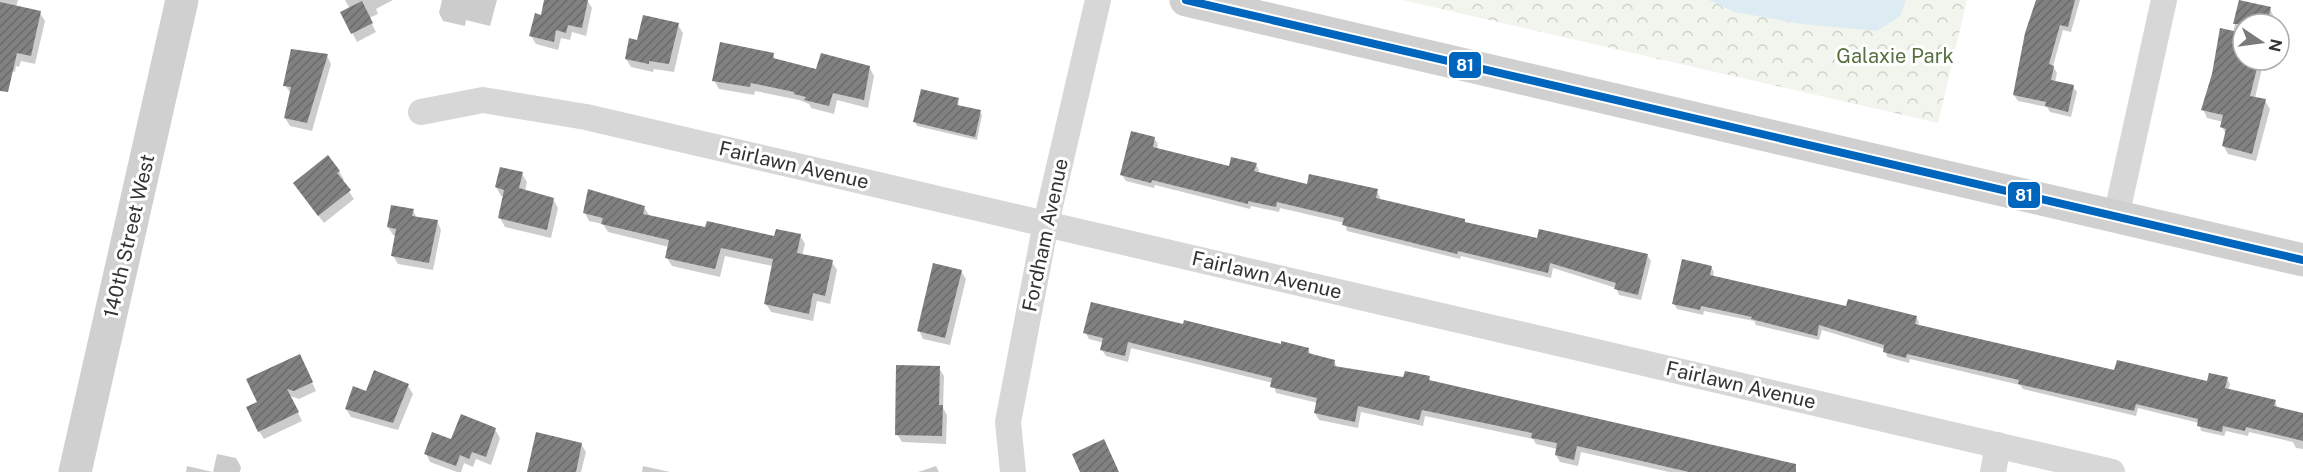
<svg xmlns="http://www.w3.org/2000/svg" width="2303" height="472" viewBox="0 0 2303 472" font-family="'Public Sans',sans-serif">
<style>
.park{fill:url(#park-crowns)}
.water{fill:#ddebf3}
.shadow{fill:#0003}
.building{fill:url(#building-hatch)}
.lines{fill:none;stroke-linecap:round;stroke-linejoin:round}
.street{stroke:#d7d7d7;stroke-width:26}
.secondary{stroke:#d0d0d0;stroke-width:33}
.bus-1-casing{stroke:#fff;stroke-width:12}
.bus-1{stroke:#0065bd;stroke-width:8}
.labels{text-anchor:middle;stroke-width:6;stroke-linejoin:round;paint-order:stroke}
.park-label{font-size:20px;fill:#56703f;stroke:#fff}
.street-label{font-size:20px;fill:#333;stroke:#fff}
.line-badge{stroke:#fff;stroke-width:2}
.badge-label{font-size:16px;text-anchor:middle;font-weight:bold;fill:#fff}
</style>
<defs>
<pattern id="park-crowns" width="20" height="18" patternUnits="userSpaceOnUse" patternTransform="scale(1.5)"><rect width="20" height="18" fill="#f1f5ed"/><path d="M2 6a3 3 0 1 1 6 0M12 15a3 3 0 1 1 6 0" fill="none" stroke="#cfd2cc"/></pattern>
<pattern id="building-hatch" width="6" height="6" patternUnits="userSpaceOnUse" patternTransform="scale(1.5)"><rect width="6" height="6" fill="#818181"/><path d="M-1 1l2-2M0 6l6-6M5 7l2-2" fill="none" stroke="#6a6a6a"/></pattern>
</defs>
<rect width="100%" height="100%" fill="#fff"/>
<path class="park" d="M1402,0H1967L1938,123Z"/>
<path class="water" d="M1709,0H1906L1900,16L1877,31L1802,24L1734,12Z"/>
<g class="shadow">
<path d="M0,0H18L16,7L40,13L45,21L35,64L21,61L19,67L16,66L15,72L0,68Z"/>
<path d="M345,0H393L376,9L378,14L369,18L376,32L357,42L342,13L350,9Z"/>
<path d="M442,0H497L490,26L466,20L465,26L443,21L439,13Z"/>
<path d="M546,0H587L592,8L586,36L572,32L570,40L561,38L558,50L536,44L531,36L542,17Z"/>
<path d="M2037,0H2080L2071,32L2063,30L2053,66L2057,73L2055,82L2073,87L2077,92L2071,117L2050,112L2047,107L2018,101L2014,95Z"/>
<path d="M2240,2L2270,9L2274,17L2273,24H2243V60H2264L2255,98L2265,101L2270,109L2256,161L2228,154L2223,145L2226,134L2222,127L2223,122L2207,118L2203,109L2233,33Z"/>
<path d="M678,25L683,33L674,72L654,69L653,72L631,67L626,59L638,42Z"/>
<path d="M773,55L776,61L817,71L869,67L874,76L868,108L837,100L834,114L811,108L809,104L799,100L755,91L754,95L719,89L714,80Z"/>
<path d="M327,56L331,64L312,131L290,126L285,118L291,94L285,85Z"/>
<path d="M958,99L959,107L980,112L982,115L977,140L917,126L915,122Z"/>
<path d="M1154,138L1158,144L1157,149L1230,167L1256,164L1259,170L1258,174L1308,186L1377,191L1380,197V201L1464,220L1466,224L1538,240L1647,255L1651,261L1641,300L1619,295L1616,288L1553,268L1551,278L1461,256L1460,259L1347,231L1345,223L1280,208L1279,212L1251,206L1250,209L1155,185L1154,188L1126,181L1122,175Z"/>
<path d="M339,171L344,180L342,181L354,199L324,223L294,184Z"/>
<path d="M522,174L527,182L525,191L553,199L558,208L551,238L505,227L500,218L504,196H501L496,187Z"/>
<path d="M644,207L649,215L706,229L775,238L800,235L805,244L802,256L832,262L837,270L830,304L817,301L813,321L771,312L766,304L773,266L725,256L720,277L672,266L667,258L669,247L608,232L603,224L589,221L585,213Z"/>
<path d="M413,211L417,218L437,221L441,230L433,270L398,264L393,256L396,236L393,235L388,227Z"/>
<path d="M1711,267L1714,272L1713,277L1847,308L1916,317L1919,322L1918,326L2116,372L2208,383L2227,378L2230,384L2228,391L2275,401L2278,409L2303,415V449L2296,448L2293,442L2249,432L2248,436L2226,431L2224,436L2201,431L2199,423L2138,408L2136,416L2023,389L2020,385L1910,359L1909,363L1887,357L1885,349L1822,330L1819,340L1756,325L1754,321L1704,311L1703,315L1677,309L1674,304Z"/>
<path d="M961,271L966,279L950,345L923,339L919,330Z"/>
<path d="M1184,326L1308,349L1312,356L1334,361L1338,369L1404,379L1429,378L1431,382L1791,472H1669L1581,452L1578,466L1560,462L1556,455L1557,449L1536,444L1533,439L1425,416L1423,426L1361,412L1358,428L1319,420L1315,413L1318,403L1276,393L1273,383L1131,348L1128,362L1106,356L1102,350L1104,343L1089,339L1085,332Z"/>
<path d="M304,364L316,391L299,399L290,396L302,421L264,439L259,431V403Z"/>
<path d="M939,368L944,376L943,408L947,415L946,444L902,442L897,434Z"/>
<path d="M408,386L413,394L398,430L351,417L346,409L366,393Z"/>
<path d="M495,429L500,438L491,465L476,459L473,467L464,463L461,472H457L430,462L426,453L452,441Z"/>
<path d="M581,444L586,452L581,472H528Z"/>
<path d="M217,454L236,458L241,467L240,472H186L187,466L213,472Z"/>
<path d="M643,466L670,472H642Z"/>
<path d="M936,466L939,472H918Z"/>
</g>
<g class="building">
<path d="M544,0H588L582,28L568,25L566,33L556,30L554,42L529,36L535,13L541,15Z"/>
<path d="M2036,0H2075L2068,27L2060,25L2049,64L2054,66L2051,80L2074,85L2068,112L2045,106L2046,102L2013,95L2025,33Z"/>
<path d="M2239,0L2271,7L2267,24H2233Z"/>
<path d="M362,1L373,23L351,34L340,12Z"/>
<path d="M0,2L41,11L31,56L17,53L8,92L0,91Z"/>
<path d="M643,15L679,23L669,64L649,61V64L625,59L629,38L637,40Z"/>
<path d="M2220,28L2243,33V60H2259L2250,96L2266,99L2252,154L2222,146L2226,129L2220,127L2223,115L2201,110L2212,74Z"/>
<path d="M720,42L774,53L773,58L816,69L821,53L870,66L864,100L833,93L829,106L804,100L806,97L794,94V92L751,83L750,87L712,81Z"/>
<path d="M291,49L328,54L307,123L284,118L291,87L283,86Z"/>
<path d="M921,89L959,98L957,105L981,110L975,137L913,122Z"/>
<path d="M1131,131L1155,137L1153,147L1229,166L1231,157L1257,163L1254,171L1307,184L1309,174L1378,189L1376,198L1465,219V222L1537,238L1539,229L1648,254L1638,295L1614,289L1616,283L1550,263L1548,273L1458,251L1457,254L1342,225L1344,218L1277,202L1276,207L1248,201V204L1152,180L1151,183L1120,175Z"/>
<path d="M328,155L340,171L337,173L351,190L318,216L293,183Z"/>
<path d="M500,167L523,172L519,188L554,198L547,230L498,218L504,190L495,187Z"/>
<path d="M588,189L645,206L643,214L705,227L707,221L774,236L776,229L801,234L797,253L833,260L825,296L813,293L809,314L764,304L773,259L721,248L715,269L665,258L669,240L601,224L603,218L583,213Z"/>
<path d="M391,205L414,209L412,216L438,220L429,263L391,256L396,229L387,227Z"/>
<path d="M1682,259L1712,266L1710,275L1846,306L1848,299L1917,316L1915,324L2114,370L2117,360L2207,381L2209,373L2228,377L2225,388L2276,400L2274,406L2303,413V441L2246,427L2245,431L2223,426L2222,432L2197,426L2198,419L2136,404L2134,411L2018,384L2019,380L1907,354L1906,358L1883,352L1884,345L1819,325L1817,336L1751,319L1752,317L1701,306L1700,310L1672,304Z"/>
<path d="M933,263L962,270L945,338L917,331Z"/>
<path d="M1091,302L1183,324L1184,320L1281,344V341L1309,348L1308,353L1335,360L1334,366L1403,377L1405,371L1430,376L1429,380L1796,464V472H1689L1577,446L1574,460L1555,455L1557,443L1531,438L1532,433L1422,410L1419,420L1358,406L1355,422L1314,413L1317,398L1270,387L1272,378L1128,342L1125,356L1100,350L1103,338L1083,333Z"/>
<path d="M300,354L313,382L294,391L287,389L299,412L258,432L246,407L257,402L246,379Z"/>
<path d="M896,365L940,366L939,405H943L942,436L895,435Z"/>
<path d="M374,370L409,384L393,423L345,409L353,386L366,391Z"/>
<path d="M461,414L496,428L486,457L472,452L469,459L460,455L456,466L424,454L432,432L451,439Z"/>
<path d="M536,432L582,443L576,472H527Z"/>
<path d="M1104,439L1119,472H1080L1072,454Z"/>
</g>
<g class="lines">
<g class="street">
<path d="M421,112L483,100L586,117L2112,472"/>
<path d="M2116,217L2164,0"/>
<path d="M1013,472L1008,422L1046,223L1098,0"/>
<path d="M1993,472L1998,445"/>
</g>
<g class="secondary">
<path d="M1186,0L2303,260"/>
<path d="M75,472L182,0"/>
</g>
<g class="bus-1-casing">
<path id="bus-1" d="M1186,0L2303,260"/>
</g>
<use href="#bus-1" class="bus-1"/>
</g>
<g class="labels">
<g class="park-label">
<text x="1895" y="63">Galaxie Park</text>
</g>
<g class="street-label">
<text transform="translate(794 165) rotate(13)" y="7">Fairlawn Avenue</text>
<text transform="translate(1045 235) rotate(-78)" y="7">Fordham Avenue</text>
<text transform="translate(129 236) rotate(-77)" y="7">140th Street West</text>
<text transform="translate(1267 275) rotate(13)" y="7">Fairlawn Avenue</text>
<text transform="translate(1741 385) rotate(13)" y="7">Fairlawn Avenue</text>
</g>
</g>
<g class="line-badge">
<rect x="1448" y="51" width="34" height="28" rx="6" fill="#0065bd"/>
<rect x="2007" y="181" width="34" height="28" rx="6" fill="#0065bd"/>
</g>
<g class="badge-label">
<text x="1465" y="71">81</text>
<text x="2024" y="201">81</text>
</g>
<g transform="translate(2261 42) rotate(103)"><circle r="28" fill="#ffffff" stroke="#adadad" stroke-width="1.5"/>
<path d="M0-4.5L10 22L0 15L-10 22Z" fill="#7a7a7a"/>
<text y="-9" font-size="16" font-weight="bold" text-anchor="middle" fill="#333333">N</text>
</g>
</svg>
